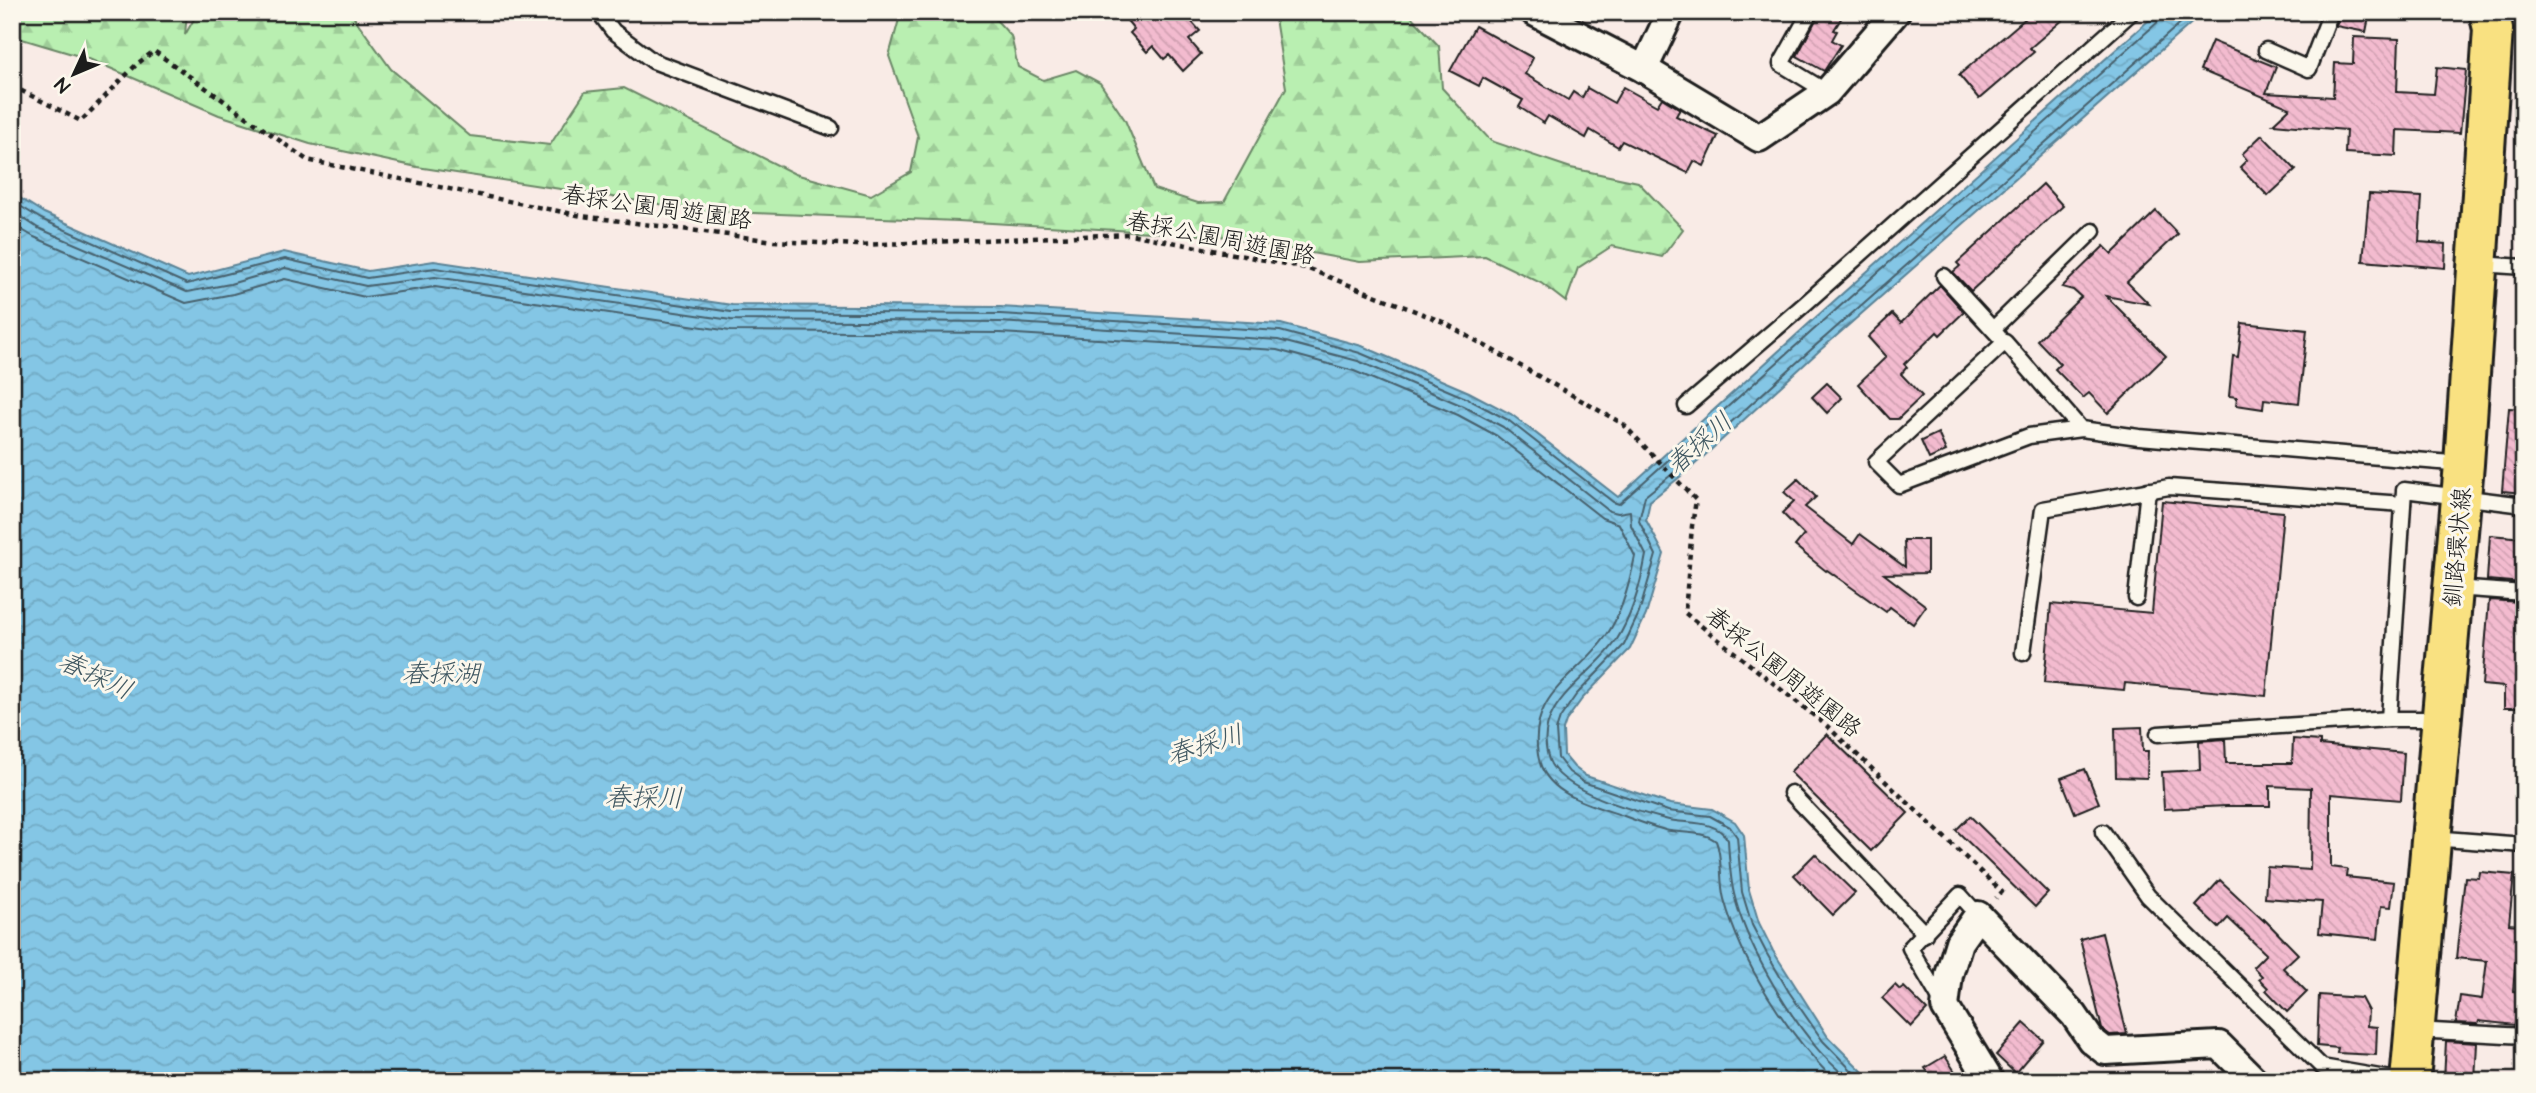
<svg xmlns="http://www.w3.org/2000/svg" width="2536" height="1093" viewBox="0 0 2536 1093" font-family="'Architects Daughter','Klee One',sans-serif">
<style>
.forest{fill:url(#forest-firs);stroke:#6a8666;stroke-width:2}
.water{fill:url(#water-waves);stroke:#5a8295;stroke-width:2}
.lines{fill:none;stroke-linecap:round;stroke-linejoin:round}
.shore{stroke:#46606c;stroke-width:2}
.building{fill:url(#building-back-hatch);stroke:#1c1c1c;stroke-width:2}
.lane-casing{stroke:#1c1c1c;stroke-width:19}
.street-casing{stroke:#1c1c1c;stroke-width:32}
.primary-casing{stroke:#1c1c1c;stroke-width:44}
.path{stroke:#1c1c1c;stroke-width:4.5;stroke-dasharray:5 5;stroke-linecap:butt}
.lane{stroke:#fbf7ec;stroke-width:14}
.street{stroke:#fbf7ec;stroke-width:26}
.primary{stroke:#f9e181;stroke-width:38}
.labels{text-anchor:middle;stroke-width:6;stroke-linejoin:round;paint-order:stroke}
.street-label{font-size:24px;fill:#1c1c1c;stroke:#fbf7ec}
.water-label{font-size:26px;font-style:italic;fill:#405862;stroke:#fbf7ec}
</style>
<defs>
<pattern id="forest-firs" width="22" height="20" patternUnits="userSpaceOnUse" patternTransform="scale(1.75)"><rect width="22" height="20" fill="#b9efb1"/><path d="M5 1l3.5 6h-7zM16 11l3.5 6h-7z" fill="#9ecc98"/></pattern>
<pattern id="water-waves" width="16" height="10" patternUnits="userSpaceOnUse" patternTransform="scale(1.75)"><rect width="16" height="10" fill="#84c6e5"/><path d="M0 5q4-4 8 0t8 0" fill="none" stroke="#71aac4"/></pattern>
<pattern id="building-back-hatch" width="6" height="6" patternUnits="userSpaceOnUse" patternTransform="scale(1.75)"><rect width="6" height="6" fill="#f3bbcf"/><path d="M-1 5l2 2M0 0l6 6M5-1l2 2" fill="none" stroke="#d0a0b1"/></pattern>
</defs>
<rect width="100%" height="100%" fill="#f9ebe6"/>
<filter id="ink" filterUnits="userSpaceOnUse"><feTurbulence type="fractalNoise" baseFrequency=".0143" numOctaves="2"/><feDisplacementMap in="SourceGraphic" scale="14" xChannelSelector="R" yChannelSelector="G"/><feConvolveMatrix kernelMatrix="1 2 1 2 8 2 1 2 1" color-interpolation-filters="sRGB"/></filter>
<g filter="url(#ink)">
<path class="forest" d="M12,12H187L185,35L198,12H350L391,69L470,136L550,145L585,92L624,88L795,174L871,195L911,172L918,137L889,56L901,12H989L1011,36L1018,67L1043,80L1076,70L1100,83L1125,120L1154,189L1198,203L1224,202L1286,88L1274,12H1407L1439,46L1442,88L1491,141L1571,168L1638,182L1683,229L1662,257L1612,246L1578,268L1566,302L1541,283L1485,256L1360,262L1220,236L958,221L704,211L417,167L310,144L219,115L89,59L12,36Z"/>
<path class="water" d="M2158,12H2204L1818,352L1691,468L1650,501L1646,520L1664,554L1646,615L1630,649L1582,699L1566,721L1563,730L1564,755L1574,767L1586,776L1670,804L1712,809L1735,822L1744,835L1749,890L1759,923L1773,951L1828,1037L1872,1081H12V193L44,213L188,277L284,252L368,271L434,261L732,305L1000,307L1281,324L1362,346L1469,392L1511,414L1618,497L1815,318Z"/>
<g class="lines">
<g class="shore">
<path d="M12,201L41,219L187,284L285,259L367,278L435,268L731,312L1000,314L1280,331L1360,353L1466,398L1508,420L1613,502L1619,504L2159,21L2162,12"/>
<path d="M12,211L38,228L187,292L230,284L285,268L366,286L435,277L731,320L1000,322L1278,340L1358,361L1463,406L1503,427L1609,511L1618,513L1630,511L1631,525L1646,555C1641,583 1632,616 1616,641C1592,678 1530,704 1549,760C1560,791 1635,811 1665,819C1687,825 1715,818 1728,840C1729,858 1730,877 1734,894C1745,942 1784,1008 1815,1046C1825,1059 1839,1070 1850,1081"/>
<path d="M12,224L34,237L186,303L233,294L285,279L365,297L435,287L730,331L1000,333L1277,350L1354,371L1458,415L1497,436L1602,518L1619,524L1635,556C1630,582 1622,614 1606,636C1577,678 1528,693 1538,755C1544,795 1592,805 1624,816C1637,821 1651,826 1665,830C1681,834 1702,830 1716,841C1723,858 1719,880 1724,899C1742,965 1787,1033 1835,1081"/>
<path d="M1862,1081L1823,1041L1789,992L1767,954L1752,925L1742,892L1737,837L1730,827L1710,816L1668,811L1583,782L1569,772L1558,758L1556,730L1560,718L1576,695L1624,645L1639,613L1656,555L1639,521L1645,496L1686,463L1814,347L2193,12"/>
</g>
</g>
<g class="building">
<path d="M1120,12H1183L1200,31L1189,40L1201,54L1183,71L1169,55L1164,59L1153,46L1147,52L1130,33L1134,29Z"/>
<path d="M1820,12H1845L1834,30L1837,31L1832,40L1841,45L1824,71L1797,56Z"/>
<path d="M2033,12H2072L2030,48L2034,52L1979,99L1959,75Z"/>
<path d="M2340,12H2370L2366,32L2336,26Z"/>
<path d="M1475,26L1533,58L1525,74L1568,100L1573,92L1582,98L1587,88L1614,103L1623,87L1657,106L1662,98L1680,109L1676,116L1718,136L1704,166L1694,161L1688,173L1622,141L1618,147L1590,130L1586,138L1548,116L1544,123L1519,107L1523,100L1483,78L1479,86L1450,71Z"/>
<path d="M2354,37L2399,39L2397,92L2434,94L2437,67L2466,70L2460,133L2397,130L2396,156L2345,153L2346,130L2273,124L2290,108L2200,70L2212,41L2276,67L2266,93L2333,97L2335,63L2353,64Z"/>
<path d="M2262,135L2296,170L2268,196L2240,167L2247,160L2242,154Z"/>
<path d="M2043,184L2063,206L1971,291L1953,272L1960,266L1957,263Z"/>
<path d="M2369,194L2422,197L2419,242L2446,244L2445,268L2363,261Z"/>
<path d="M2156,211L2178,234L2127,282L2149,304L2106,296L2166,356L2108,413L2089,393L2083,398L2055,369L2060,364L2037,340L2081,297L2073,290L2062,287L2104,246L2112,254Z"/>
<path d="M1940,285L1964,312L1940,335L1937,332L1904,364L1907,367L1901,374L1922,396L1898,419H1890L1858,384L1886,357L1868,337L1892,314L1901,323Z"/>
<path d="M2242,323L2307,330L2299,403L2264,399L2263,409L2236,405L2237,397L2229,396L2233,356L2238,357Z"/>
<path d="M1827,383L1842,398L1827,413L1812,397Z"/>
<path d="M2509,408L2524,409V493L2502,491Z"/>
<path d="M1938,433L1946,451L1929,459L1921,441Z"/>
<path d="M1798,479L1816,497L1805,507L1853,544L1860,534L1905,567L1904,540H1927V573L1884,574L1926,606L1913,624L1890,607L1886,612L1827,570L1826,571L1795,546L1804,535L1782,513L1794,501L1784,492Z"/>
<path d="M2162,501L2283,512L2266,696L2125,683L2124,690L2044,683L2051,604L2152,613Z"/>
<path d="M2490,535L2524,538V583L2487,580Z"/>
<path d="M2489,600L2520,602L2517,664H2524V708H2504V687L2482,685Z"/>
<path d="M2142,727L2143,751H2148L2147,778L2116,777L2115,728Z"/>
<path d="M1827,734L1908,813L1871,851L1790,772Z"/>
<path d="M2225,739L2226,763H2292L2293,739L2320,741V745L2404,753L2401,800L2331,794V867L2347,869L2346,877L2394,882L2391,907L2381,906L2378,939L2319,933L2322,902L2265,898L2267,867L2310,870L2311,788L2270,786V806H2227L2164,809L2162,772L2200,770L2199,741Z"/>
<path d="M2085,769L2099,803L2075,813L2061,778Z"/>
<path d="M1970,816L2048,893L2035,907L1956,830Z"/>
<path d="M1815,854L1855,893L1833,915L1794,875Z"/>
<path d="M2480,872L2514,875L2509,924L2519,925L2513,991L2524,992V1026L2479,1021L2478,1024L2456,1023L2460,996L2482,999L2487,961L2456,958L2465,877L2479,878Z"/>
<path d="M2220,880L2264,921V919L2298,954L2283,968L2307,992L2287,1012L2266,990L2268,988L2259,979L2262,976L2253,967L2266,954L2228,918L2219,928L2196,906Z"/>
<path d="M2102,933L2127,1034L2110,1035L2102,1029L2080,939Z"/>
<path d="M1895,985L1900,990L1904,987L1927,1010L1911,1027L1882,998Z"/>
<path d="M2319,995L2361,998L2368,1011L2367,1026L2377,1027L2376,1055L2337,1053L2338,1048L2317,1046Z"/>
<path d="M2024,1023L2043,1040L2015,1073L1996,1055Z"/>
<path d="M2446,1041L2477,1043L2475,1081H2444Z"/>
<path d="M1945,1056L1961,1081H1934L1925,1068Z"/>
</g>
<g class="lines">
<g class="lane-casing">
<g id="lane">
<path d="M599,12L613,31L653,61L831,128"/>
<path d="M1810,12L1781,64L1827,92"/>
<path d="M2266,50L2309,69L2331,12"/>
<path d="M2480,264L2524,267"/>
<path d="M1944,276L1999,336"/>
<path d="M1993,329L2093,231"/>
<path d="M1686,406L1806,303L2132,12"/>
<path d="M2081,429L2005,342L1876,462L1899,485L2029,436L2081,429L2139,437L2463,464"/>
<path d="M2455,588L2524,593"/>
<path d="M2136,598L2148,490"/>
<path d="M2023,653L2043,509L2169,487L2403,504"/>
<path d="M2439,719H2389L2404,490L2524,505"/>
<path d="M2158,734L2389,719"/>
<path d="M1791,793L1925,934"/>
<path d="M2103,832L2148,896L2322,1067L2403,1081"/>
<path d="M2431,838L2524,845"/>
<path d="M1944,1006L1910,948L1960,895L1978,915"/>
<path d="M2415,1030L2524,1036"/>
</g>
</g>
<g class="street-casing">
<g id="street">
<path d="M1534,12L1644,69"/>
<path d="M1671,12L1644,69L1759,138L1827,92L1896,12"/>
<path d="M1990,1081L1945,1007L1949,975L1959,942L1978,915L2074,1015L2091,1040L2105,1051L2219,1045L2255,1081"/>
</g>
</g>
<g class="primary-casing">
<path id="primary" d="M2410,1081L2464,464L2493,29L2489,12"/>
</g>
<path class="path" d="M12,86L81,121L137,64L154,51L307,160L582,216L774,241L858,245L1130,234L1306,268L1443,322L1623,424L1696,500L1692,526L1685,613L1827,726L2002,892L1996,898"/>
<use href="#lane" class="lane"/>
<use href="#street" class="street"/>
<use href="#primary" class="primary"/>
</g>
</g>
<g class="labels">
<g class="street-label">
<text transform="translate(657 207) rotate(8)" y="8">春採公園周遊園路</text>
<text transform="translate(1221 238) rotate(11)" y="8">春採公園周遊園路</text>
<text transform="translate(2457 547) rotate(-85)" y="8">釧路環状線</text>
<text transform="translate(1784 672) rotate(39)" y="8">春採公園周遊園路</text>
</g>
<g class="water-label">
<text transform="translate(1699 443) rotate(-42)" y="9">春採川</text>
<text x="441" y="682">春採湖</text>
<text transform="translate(96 675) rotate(25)" y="9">春採川</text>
<text transform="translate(1205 744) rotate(-17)" y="9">春採川</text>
<text transform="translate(644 797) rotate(1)" y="9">春採川</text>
</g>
</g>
<rect width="2536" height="1093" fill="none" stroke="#fbf7ec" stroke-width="42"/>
<rect x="21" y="21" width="2494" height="1051" fill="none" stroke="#1c1c1c" stroke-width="2.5" filter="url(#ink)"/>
<g transform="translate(74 74) rotate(226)" stroke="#fbf7ec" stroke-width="5" paint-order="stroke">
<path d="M0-5L12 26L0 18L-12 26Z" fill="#1c1c1c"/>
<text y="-10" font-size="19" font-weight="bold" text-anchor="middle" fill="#1c1c1c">N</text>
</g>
</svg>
